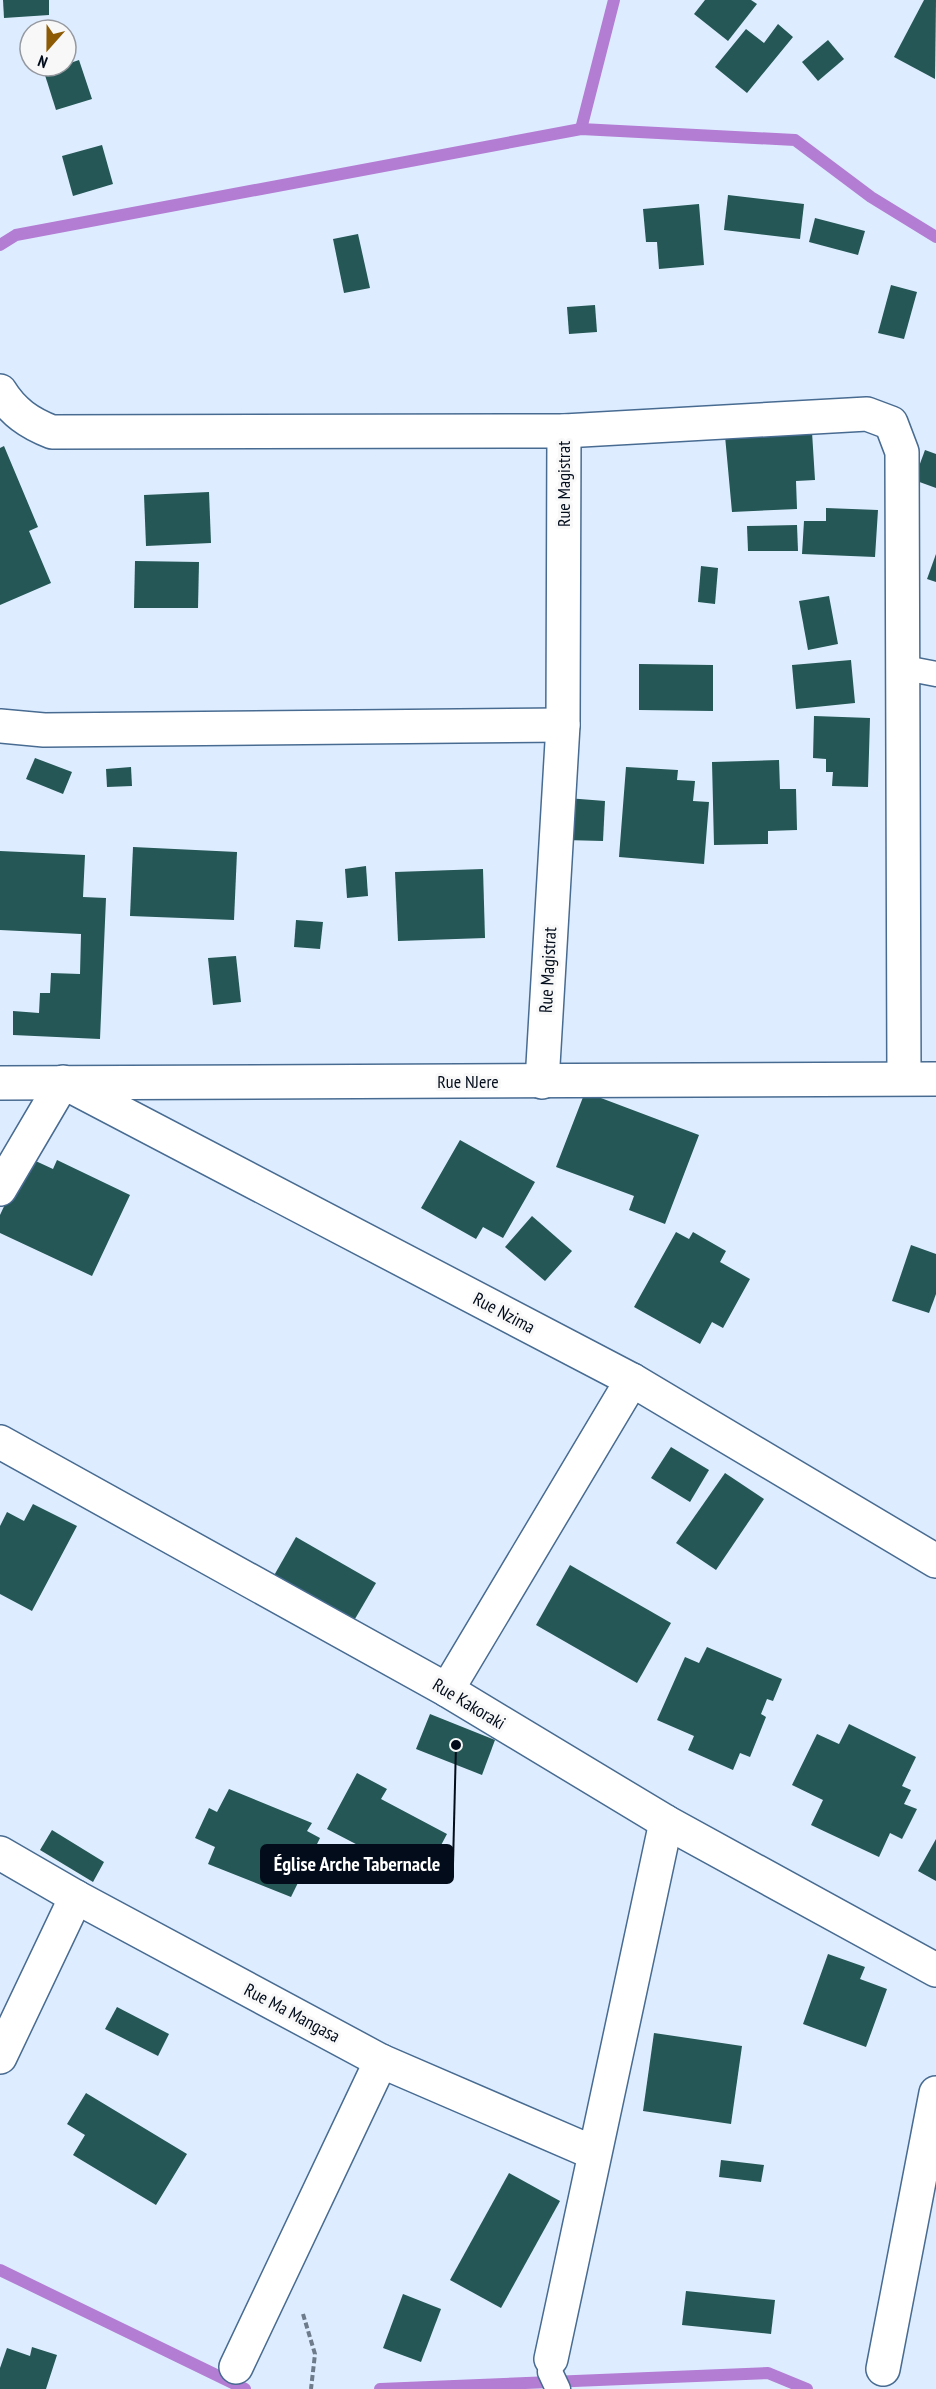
<svg xmlns="http://www.w3.org/2000/svg" width="936" height="2389" viewBox="0 0 936 2389" font-family="'PT Sans Narrow',sans-serif">
<style>
.lines{fill:none;stroke-linecap:round;stroke-linejoin:round}
.stream{stroke:#b37dd4;stroke-width:12}
.building{fill:#245755}
.service-casing{stroke:#486b91;stroke-width:27}
.minor-casing{stroke:#486b91;stroke-width:36}
.path{stroke:#6e7b8b;stroke-width:4;stroke-dasharray:6 3;stroke-linecap:butt}
.service{stroke:#fff;stroke-width:24}
.minor{stroke:#fff;stroke-width:33}
.labels{text-anchor:middle;stroke-width:6;stroke-linejoin:round;paint-order:stroke}
.street-label{font-size:18px;fill:#020c1b;stroke:#f8f8f8}
.leader{fill:none;stroke:#020c1b;stroke-width:2}
.callout-dot{fill:#020c1b;stroke:#f8f8f8;stroke-width:2}
.callout{fill:#020c1b;stroke:#020c1b;stroke-width:2}
.callout-label{font-size:20px;text-anchor:middle;font-weight:bold;fill:#fff}
</style>
<rect width="100%" height="100%" fill="#ddedff"/>
<g class="lines">
<g class="stream">
<path d="M581,129L614,0"/>
<path d="M0,245L16,235L581,129L795,140L871,197L936,237"/>
<path d="M0,2270L245,2389"/>
<path d="M380,2389L768,2373L807,2389"/>
</g>
</g>
<g class="building">
<path d="M3,0H49V15L4,18Z"/>
<path d="M705,0H751L757,4L728,41L694,14Z"/>
<path d="M924,0H936L935,79L894,57Z"/>
<path d="M778,24L793,37L747,93L715,67L746,29L764,43Z"/>
<path d="M828,40L844,59L818,81L802,62Z"/>
<path d="M79,60L92,99L56,110L44,72Z"/>
<path d="M102,145L113,184L73,196L62,156Z"/>
<path d="M728,195L804,204L800,239L724,230Z"/>
<path d="M699,204L704,265L659,269L657,242H646L643,209Z"/>
<path d="M815,218L865,231L858,255L809,242Z"/>
<path d="M358,234L370,288L344,293L333,239Z"/>
<path d="M891,285L917,292L904,339L878,333Z"/>
<path d="M595,305L597,332L569,334L567,307Z"/>
<path d="M812,432L815,480L796,481L797,509L732,512L725,436Z"/>
<path d="M4,446L38,527L29,531L51,583L0,605V448Z"/>
<path d="M925,450L936,454V488L914,480Z"/>
<path d="M209,492L211,543L146,546L144,495Z"/>
<path d="M826,508L878,510L875,557L802,554L804,521H826Z"/>
<path d="M797,525L798,551H748L747,526Z"/>
<path d="M936,554V582L927,579Z"/>
<path d="M135,561L199,562L198,608H134Z"/>
<path d="M701,566L718,568L715,604L698,602Z"/>
<path d="M829,596L838,644L808,650L799,601Z"/>
<path d="M851,660L855,703L796,709L792,665Z"/>
<path d="M639,664L713,665V711L639,710Z"/>
<path d="M814,716L870,718L868,787L832,786L833,772H826V759L813,758Z"/>
<path d="M35,758L72,772L63,794L26,779Z"/>
<path d="M779,760L780,789H796L797,830L768,831V844L714,845L712,762Z"/>
<path d="M131,767L132,786L107,787L106,769Z"/>
<path d="M626,767L678,770L677,780L695,781L693,801L709,802L704,864L619,857Z"/>
<path d="M567,798L605,801L603,841L565,840Z"/>
<path d="M133,847L237,852L234,920L130,916Z"/>
<path d="M0,851L85,855L83,897L106,898L100,1039L13,1035V1011L39,1013L40,993H50L51,973L80,974L81,934L0,930Z"/>
<path d="M366,866L368,896L347,898L345,869Z"/>
<path d="M483,869L485,938L398,941L395,872Z"/>
<path d="M296,920L323,922L320,949L294,947Z"/>
<path d="M236,956L241,1002L213,1005L208,958Z"/>
<path d="M585,1092L699,1135L665,1224L629,1210L634,1196L556,1167Z"/>
<path d="M460,1140L535,1182L503,1238L483,1227L476,1239L421,1208Z"/>
<path d="M27,1157L53,1169L57,1160L130,1195L92,1276L0,1233V1215Z"/>
<path d="M532,1216L572,1251L545,1281L505,1247Z"/>
<path d="M676,1232L689,1239L693,1232L726,1251L720,1262L750,1279L723,1328L712,1322L700,1344L634,1307Z"/>
<path d="M911,1245L936,1254V1294L929,1313L892,1301Z"/>
<path d="M671,1447L709,1470L690,1502L651,1478Z"/>
<path d="M725,1473L764,1499L716,1570L676,1543Z"/>
<path d="M33,1504L77,1526L32,1611L0,1594V1526L7,1512L24,1521Z"/>
<path d="M296,1537L376,1583L352,1624L272,1579Z"/>
<path d="M570,1565L671,1623L637,1683L536,1625Z"/>
<path d="M707,1647L782,1679L773,1701L767,1699L761,1714L766,1717L750,1757L740,1753L733,1770L688,1750L694,1736L657,1720L685,1657L699,1663Z"/>
<path d="M430,1714L495,1740L482,1775L416,1749Z"/>
<path d="M849,1724L916,1757L902,1786L911,1790L904,1804L917,1809L902,1839L890,1833L879,1857L811,1825L823,1800L792,1785L817,1734L839,1744Z"/>
<path d="M357,1773L387,1789L381,1799L447,1834L423,1879L327,1829Z"/>
<path d="M229,1789L312,1823L307,1831L320,1838L291,1897L208,1864L215,1847L195,1838L209,1808L217,1812Z"/>
<path d="M52,1830L104,1862L93,1882L40,1850Z"/>
<path d="M936,1839V1881L918,1871Z"/>
<path d="M828,1954L865,1967L860,1979L887,1989L866,2047L803,2024Z"/>
<path d="M117,2007L169,2034L158,2056L105,2029Z"/>
<path d="M654,2033L742,2046L731,2124L643,2111Z"/>
<path d="M86,2093L187,2154L156,2205L73,2155L85,2135L67,2124Z"/>
<path d="M721,2160L764,2165L761,2182L719,2177Z"/>
<path d="M509,2173L560,2201L501,2308L450,2280Z"/>
<path d="M686,2291L775,2300L771,2334L682,2325Z"/>
<path d="M403,2294L441,2309L421,2362L383,2348Z"/>
<path d="M32,2347L57,2355L46,2389H0V2368L7,2348L30,2356Z"/>
</g>
<g class="lines">
<g class="service-casing">
<g id="service">
<path d="M905,668L936,674"/>
<path d="M551,2359L550,2372L558,2389"/>
</g>
</g>
<g class="minor-casing">
<g id="minor">
<path d="M0,391C13,412 29,423 52,432L564,431L867,414L891,423L902,452L904,1078"/>
<path d="M0,726L44,730L563,725"/>
<path d="M542,1082L563,725L564,431"/>
<path d="M0,1083L936,1079"/>
<path d="M0,1189L63,1082L632,1380L936,1561"/>
<path d="M0,1442L447,1690L666,1822L936,1970"/>
<path d="M447,1690L632,1380"/>
<path d="M0,1853L76,1897L381,2061L594,2153"/>
<path d="M0,2057L76,1897"/>
<path d="M551,2359L666,1822"/>
<path d="M236,2367L381,2061"/>
<path d="M883,2369L936,2093"/>
</g>
</g>
<path class="path" d="M303,2314L315,2354L311,2389"/>
<use href="#service" class="service"/>
<use href="#minor" class="minor"/>
</g>
<g class="labels">
<g class="street-label">
<text transform="translate(564 484) rotate(-90)" y="6">Rue Magistrat</text>
<text transform="translate(548 970) rotate(-87)" y="6">Rue Magistrat</text>
<text x="468" y="1088">Rue NJere</text>
<text transform="translate(504 1313) rotate(28)" y="6">Rue Nzima</text>
<text transform="translate(469 1704) rotate(31)" y="6">Rue Kakoraki</text>
<text transform="translate(292 2013) rotate(28)" y="6">Rue Ma Mangasa</text>
</g>
</g>
<path class="leader" d="M456 1745L453 1864"/>
<circle class="callout-dot" cx="456" cy="1745" r="6"/>
<rect class="callout" x="261" y="1845" width="192" height="38" rx="6"/>
<g class="callout-label">
<text x="357" y="1871">Église Arche Tabernacle</text>
</g>
<g transform="translate(48 48) rotate(201)"><circle r="28" fill="#f8f8f8" stroke="#969aa0" stroke-width="1.5"/>
<path d="M0-4.5L10 22L0 15L-10 22Z" fill="#8d5b06"/>
<text y="-9" font-size="16" font-weight="bold" text-anchor="middle" fill="#020c1b">N</text>
</g>
</svg>
